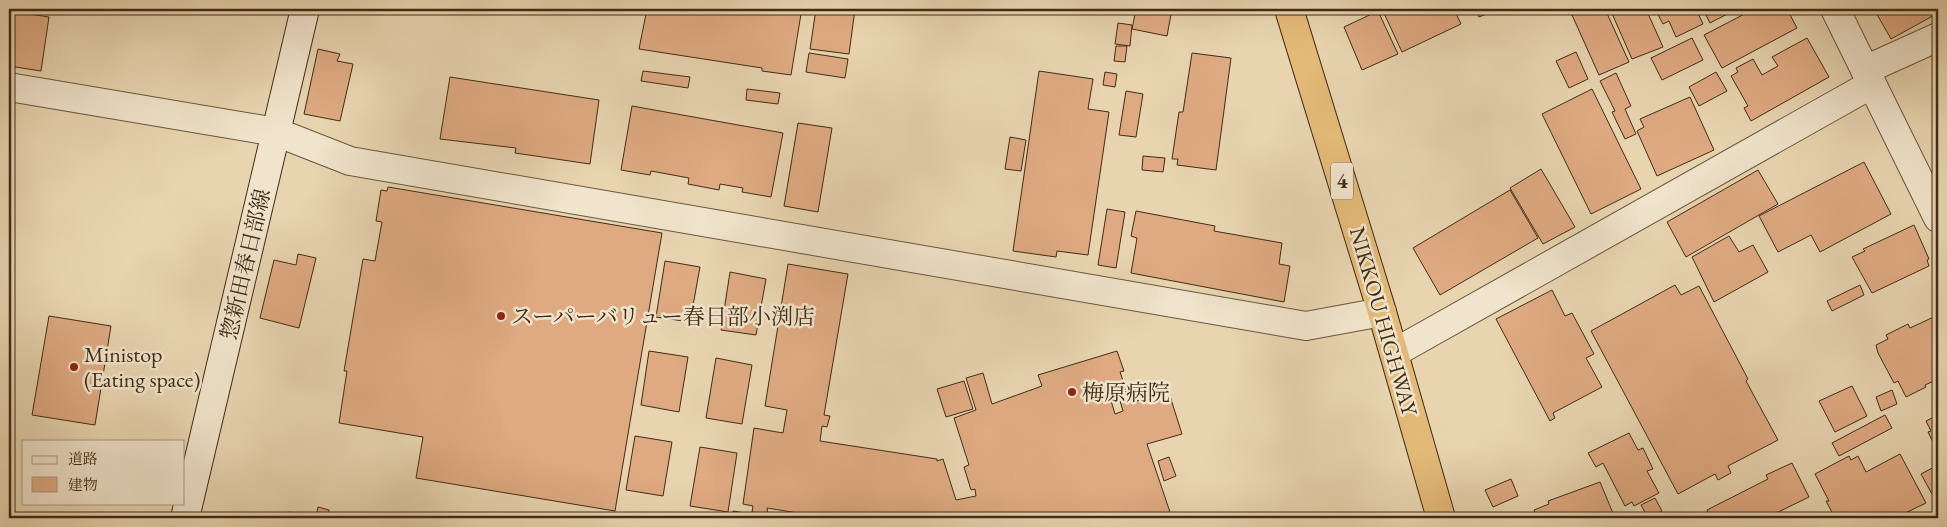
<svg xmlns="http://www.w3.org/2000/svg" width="1947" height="527" viewBox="0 0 1947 527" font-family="'EB Garamond','Noto Serif JP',serif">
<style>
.building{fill:#dfaa82;stroke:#402c16}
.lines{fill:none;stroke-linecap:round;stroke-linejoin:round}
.street-casing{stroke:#6a563c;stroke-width:30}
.secondary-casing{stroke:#402c16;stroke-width:30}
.highway-casing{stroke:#402c16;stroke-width:30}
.street{stroke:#f0e4cc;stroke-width:28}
.secondary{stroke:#f0e4cc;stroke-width:28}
.highway{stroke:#e4ba78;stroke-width:28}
.poi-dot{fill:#8f2418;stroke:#f0e4cc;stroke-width:2}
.labels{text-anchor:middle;stroke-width:5;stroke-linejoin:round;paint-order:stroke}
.shield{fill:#f0e4cc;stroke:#75634d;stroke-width:1}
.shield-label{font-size:21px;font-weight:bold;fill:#402c16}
.street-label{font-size:22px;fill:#402c16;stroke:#f0e4cc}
.poi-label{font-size:22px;fill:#402c16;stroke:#f0e4cc;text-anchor:start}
</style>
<rect width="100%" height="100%" fill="#e8d5b0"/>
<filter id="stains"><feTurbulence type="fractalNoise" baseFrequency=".004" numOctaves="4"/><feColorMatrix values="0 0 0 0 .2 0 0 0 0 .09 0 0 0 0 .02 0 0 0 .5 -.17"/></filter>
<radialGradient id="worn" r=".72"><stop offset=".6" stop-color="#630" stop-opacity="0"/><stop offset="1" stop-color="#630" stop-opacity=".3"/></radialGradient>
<g class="building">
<path d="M647,9H772L801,14L791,75L762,71V68L639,49Z"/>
<path d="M816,9H855L849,54L810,49Z"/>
<path d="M1136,9H1172L1167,36L1132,29Z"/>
<path d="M1382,9H1454L1461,24L1402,52Z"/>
<path d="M1475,9H1498L1479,17Z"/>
<path d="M1586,9H1605L1629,62L1599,75L1572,15Z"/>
<path d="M1610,9H1646L1663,47L1632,59Z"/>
<path d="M1655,9H1696L1703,24L1676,37L1669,21L1663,24Z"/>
<path d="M1703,9H1737L1710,23Z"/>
<path d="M1754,9H1776L1778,14L1787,9L1797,28L1722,68L1704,35Z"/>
<path d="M1874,9H1938V13L1891,39Z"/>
<path d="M10,11L49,17L41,71L9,66Z"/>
<path d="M1378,11L1398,54L1362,70L1344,27Z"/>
<path d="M1118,23L1132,25L1130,46L1115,44Z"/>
<path d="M1692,38L1703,60L1662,80L1651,58Z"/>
<path d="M1807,38L1829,77L1751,121L1744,108L1748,106L1731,76L1738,72L1736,68L1753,59L1762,75L1778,66L1772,57Z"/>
<path d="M1116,46H1127L1125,62L1114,61Z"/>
<path d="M318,49L340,54L337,61L353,64L340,121L304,114Z"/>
<path d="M1576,52L1588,79L1569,88L1556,61Z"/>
<path d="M809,53L848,59L845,78L806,72Z"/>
<path d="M1192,53L1231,58L1216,170L1177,165L1178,159H1172L1179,112H1183Z"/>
<path d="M643,71L690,77L688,88L641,81Z"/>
<path d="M1039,71L1093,79L1088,109L1109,112L1088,255L1057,251L1056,257L1013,251Z"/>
<path d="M1105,72L1117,74L1115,87L1103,85Z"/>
<path d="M1716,72L1727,91L1699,106L1689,87Z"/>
<path d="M1616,73L1631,106L1625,109L1636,134L1625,139L1612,112L1615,111L1600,81Z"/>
<path d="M450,77L599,100L590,164L515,153L516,148L440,139Z"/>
<path d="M747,89L780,93L778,104L746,100Z"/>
<path d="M1592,89L1641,189L1591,214L1542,114Z"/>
<path d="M1126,91L1143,94L1136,137L1119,135Z"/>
<path d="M1690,97L1714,150L1657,176L1637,131L1644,127L1640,119Z"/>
<path d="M632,106L783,133L771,197L742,192L743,188L720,184L719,190L688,184L689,178L651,171L650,175L621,170Z"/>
<path d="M798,123L832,128L818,212L784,206Z"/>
<path d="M1010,137L1026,140L1021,171L1005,169Z"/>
<path d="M1143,156L1165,158L1163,172L1142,170Z"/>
<path d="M1864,162L1891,214L1820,252L1811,235L1778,252L1759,216Z"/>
<path d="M1541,169L1575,227L1543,244L1510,188Z"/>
<path d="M1758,170L1778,204L1686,257L1667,222Z"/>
<path d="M388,187L662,233L615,511L416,478L423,437L339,423L347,371H344L363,259L375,261L382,222L376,221L381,190L387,191Z"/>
<path d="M1510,190L1538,238L1440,295L1413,248Z"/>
<path d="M1107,209L1125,212L1116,268L1098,265Z"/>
<path d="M1136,211L1215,226L1214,231L1282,243L1279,264L1290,266L1284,302L1131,273L1137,238L1131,236Z"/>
<path d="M1914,225L1929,259L1927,260L1929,266L1872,293L1852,257L1865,251L1863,249Z"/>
<path d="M1729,236L1739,252L1753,245L1768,272L1714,302L1692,257Z"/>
<path d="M298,254L316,258L299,328L260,318L274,260L296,265Z"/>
<path d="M665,261L700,267L690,322L656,317Z"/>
<path d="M788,264L848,274L824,415L830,416L827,427L822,426L820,441L937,459V461L943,459L956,500L976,496L975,489L971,490L964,467L969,465L954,418L976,410L966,378L983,373L992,404L1042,386L1038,375L1117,351L1124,371L1120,372L1126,389L1109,394L1115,414L1123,411L1118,394L1130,390L1133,402L1169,393L1182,434L1147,444L1172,518H984L983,514L970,518H829L767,508L768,514L752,512L753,506L743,504L754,428L783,433L787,410L765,406Z"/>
<path d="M730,272L766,279L756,335L721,330Z"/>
<path d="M1675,285L1681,295L1699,286L1748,379L1746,381L1778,440L1728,466L1731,473L1718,480L1715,474L1678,494L1591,331Z"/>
<path d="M1860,285L1864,295L1832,311L1827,301Z"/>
<path d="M1552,290L1565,316L1572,313L1594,354L1586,358L1602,387L1553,413L1555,418L1550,421L1496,319Z"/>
<path d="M1938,315V379L1925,385L1926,387L1906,397L1898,381L1894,383L1878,353L1876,345L1888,339L1886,335L1908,324L1910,328Z"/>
<path d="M49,316L111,326L95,425L32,415Z"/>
<path d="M649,351L688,357L679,412L641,405Z"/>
<path d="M716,358L752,365L742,424L706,418Z"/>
<path d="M964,381L973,409L946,417L937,389Z"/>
<path d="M1852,386L1867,416L1835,432L1819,401Z"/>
<path d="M1892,390L1897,404L1881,411L1876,397Z"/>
<path d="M1885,415L1892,428L1839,456L1832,443Z"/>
<path d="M1938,415V453L1928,432L1931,431L1926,421Z"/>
<path d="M1629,433L1638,450L1643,448L1653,469L1647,471L1659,493L1634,506L1632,502L1625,506L1603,463L1596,467L1588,453Z"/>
<path d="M635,436L672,442L663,496L626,490Z"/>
<path d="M700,447L737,453L728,512L690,506Z"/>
<path d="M1900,454L1926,503L1895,518H1835L1826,501H1829L1815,474L1849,456L1851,460L1858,456L1866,472Z"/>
<path d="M1169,457L1176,476L1164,481L1158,461Z"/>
<path d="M1792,463L1809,497L1766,518H1708L1705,514L1708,512L1707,510L1768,479L1766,475Z"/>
<path d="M1938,465V491L1932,494L1921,474Z"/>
<path d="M1511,479L1518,496L1493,507L1485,490Z"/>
<path d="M1600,482L1615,518H1537L1534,510L1549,504L1548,501Z"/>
<path d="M1655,498L1662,511L1648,518L1641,505Z"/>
<path d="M318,507L329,510L328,518H287L289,512L316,518Z"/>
<path d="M733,511L757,515V518H732Z"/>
</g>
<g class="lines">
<g class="street-casing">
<g id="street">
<path d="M1835,9L1938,218"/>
<path d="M1865,70L1938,37"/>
<path d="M9,87L276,132L350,161L1306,326L1382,312"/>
<path d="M1394,353L1872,84"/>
</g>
</g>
<g class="secondary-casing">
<path id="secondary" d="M185,518L305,9"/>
</g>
<g class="highway-casing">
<path id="highway" d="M1289,9L1382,312L1441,518"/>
</g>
<use href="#street" class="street"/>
<use href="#secondary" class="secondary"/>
<use href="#highway" class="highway"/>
</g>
<g class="poi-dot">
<circle cx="501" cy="316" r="5"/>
<circle cx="74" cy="367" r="5"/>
<circle cx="1072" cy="392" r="5"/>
</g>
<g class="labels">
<rect class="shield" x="1331" y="162.5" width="22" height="37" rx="4"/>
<g class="shield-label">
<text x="1342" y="188">4</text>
</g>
<g class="street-label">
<text transform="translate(245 264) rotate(-77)" y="8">惣新田春日部線</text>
<text transform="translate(1384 321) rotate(74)" y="8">NIKKOU HIGHWAY</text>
</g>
<g class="poi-label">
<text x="511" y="324">スーパーバリュー春日部小渕店</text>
<text x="84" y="362">Ministop<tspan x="84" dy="25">(Eating space)</tspan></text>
<text x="1082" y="400">梅原病院</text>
</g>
</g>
<rect width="1947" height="527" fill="none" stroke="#e8d5b0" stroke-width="30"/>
<rect x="10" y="10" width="1927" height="507" fill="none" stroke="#402c16" stroke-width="2.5"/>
<rect x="15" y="15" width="1917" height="497" fill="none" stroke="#402c16"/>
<rect x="22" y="440" width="162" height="65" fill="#f0e4cc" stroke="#aa9a83"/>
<rect x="32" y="456" width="25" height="8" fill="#f0e4cc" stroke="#aa9a83"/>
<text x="68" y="464" font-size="15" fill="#402c16">道路</text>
<rect x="32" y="477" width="25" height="15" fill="#dfaa82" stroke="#aa9a83"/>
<text x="68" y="490" font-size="15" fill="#402c16">建物</text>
<rect width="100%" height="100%" filter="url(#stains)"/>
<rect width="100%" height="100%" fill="url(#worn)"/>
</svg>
